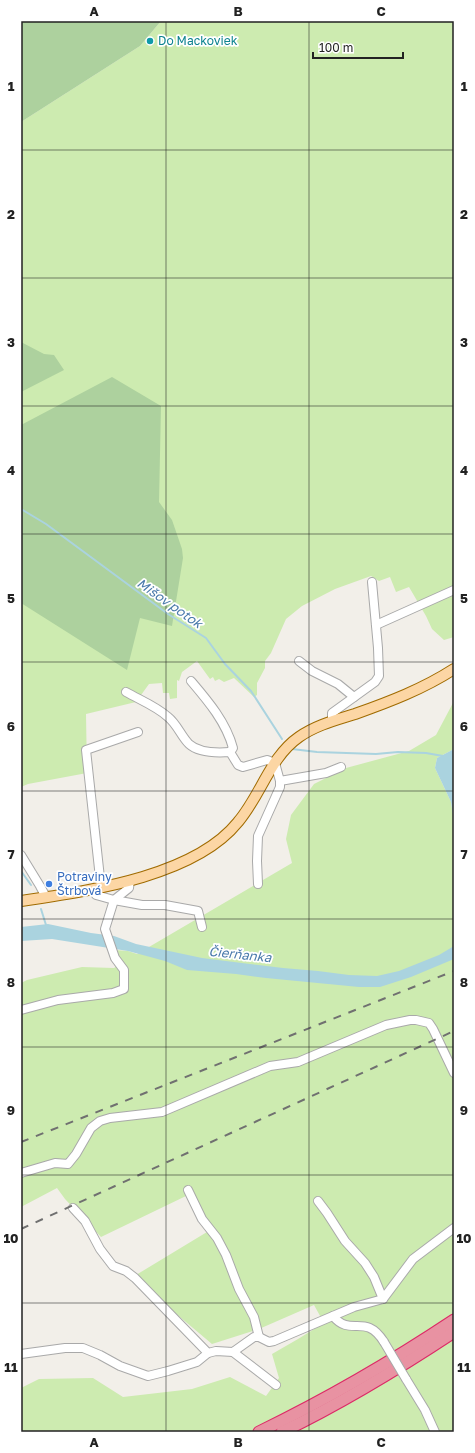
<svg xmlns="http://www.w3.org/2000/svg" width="475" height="1453" viewBox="0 0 475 1453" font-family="'Golos Text',sans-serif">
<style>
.grass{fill:#cdebb0}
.forest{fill:#add19e}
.water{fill:#aad3df}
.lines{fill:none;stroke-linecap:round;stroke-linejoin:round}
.stream{stroke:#aad3df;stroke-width:2}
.minor-casing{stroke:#a9a9a9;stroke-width:10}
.major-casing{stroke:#a06b00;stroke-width:12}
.highway-casing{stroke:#dc2a67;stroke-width:13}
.minor{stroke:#fff;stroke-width:8}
.major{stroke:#fcd6a4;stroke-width:10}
.highway{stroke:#e892a2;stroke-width:11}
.rail{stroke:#707070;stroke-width:2;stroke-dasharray:8 8;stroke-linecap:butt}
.minor-bridge-casing{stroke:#a9a9a9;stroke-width:10;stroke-linecap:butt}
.minor-bridge{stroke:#fff;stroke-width:8}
.grid{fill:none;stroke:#222;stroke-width:1;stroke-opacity:0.55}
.culture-dot{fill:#0f9aa8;stroke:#fff;stroke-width:1.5}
.shop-dot{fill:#3f7fe0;stroke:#fff;stroke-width:1.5}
.labels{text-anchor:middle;stroke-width:3.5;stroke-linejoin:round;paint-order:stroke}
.culture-label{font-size:12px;fill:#0d838f;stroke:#fff;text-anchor:start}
.shop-label{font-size:12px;fill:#366cbe;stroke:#fff;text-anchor:start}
.water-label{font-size:13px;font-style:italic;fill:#4a7aab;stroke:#fff}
.neatline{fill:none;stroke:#222;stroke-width:1.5}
.grid-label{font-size:13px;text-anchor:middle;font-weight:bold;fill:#222}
</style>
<rect width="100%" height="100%" fill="#f2efe9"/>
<g class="grass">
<path d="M161,21H454V637L444,640L432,629L426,616L409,587L396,592L390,577L379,581L371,576L335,589L302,606L286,619L271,653L265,661V668L257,683V695L254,697L234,678L224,682L219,679L215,681L213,677L210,679L197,661L182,672L179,681L177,680V698L170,699L169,693H163L162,683L149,684L136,702L86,714L87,773L28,784L21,787V122L140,46Z"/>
<path d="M454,701V749L437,758L435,768L451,802L454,821V1432H21V1388L39,1379L93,1378L123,1397L192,1389L230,1377L266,1396L279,1378L272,1354L298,1339L324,1323L314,1305L259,1329L212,1344L168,1307L136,1275L207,1232L186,1196L101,1237L65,1199L57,1188L21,1207V983L27,980L82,967L114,968L121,963L115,950L128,951L137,954L292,863L286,839L291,815L314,784L346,768L409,751L436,735Z"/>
</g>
<g class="forest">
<path d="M21,21H161L140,46L21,122Z"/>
<path d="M21,342L44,354L54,355L64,370L21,392Z"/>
<path d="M112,377L161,406L159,502L172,520L182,549L183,558L172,626L140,618L127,670L21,603V425Z"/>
</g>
<g class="water">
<path d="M454,749V821L451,802L435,768L437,758Z"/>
<path d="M48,924L91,933L114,936L136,944L202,958L283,968L318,971L349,975L377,976L399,971L439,955L454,946V959L411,977L380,987H359L266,978L236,974L187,970L165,961L128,951L52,939L21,941V927Z"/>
</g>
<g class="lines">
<g class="stream">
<path d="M21,509L46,524L168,614L206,638L225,664L251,691L282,739"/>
<path d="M292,749L317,752L376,754L398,752L426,753L443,756"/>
<path d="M21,871L31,885"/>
<path d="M41,909L46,925"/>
</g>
<g class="minor-casing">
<g id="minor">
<path d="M376,625L454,590"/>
<path d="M299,661L312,671L338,684L354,697"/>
<path d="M191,681C208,701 226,722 233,748L230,752"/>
<path d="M126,692C140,700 156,706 168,717C177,724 181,736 189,744C199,753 217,753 230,752L238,765L243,767L267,760L275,763L280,781V787L258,836L257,861L258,884"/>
<path d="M333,721L332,718V713L375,682L379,676L378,648L372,582"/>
<path d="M280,781L326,773L341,767"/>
<path d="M21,855L40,886L46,897"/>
<path d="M101,887L86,750L138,732"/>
<path d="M92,889L96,895L114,900L142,905H165L198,911L202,927"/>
<path d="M21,1010L58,1000L113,993L124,989V970L115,958L105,929L114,900L129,888L130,880"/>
<path d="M21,1173L55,1163L68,1164L76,1154L91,1128L100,1121L110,1118L162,1112L270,1066L298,1062L386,1025L410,1020H416L429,1023L433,1029L454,1073"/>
<path d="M188,1190L202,1219L217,1238L226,1255L239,1289L254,1317L259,1337"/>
<path d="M318,1201L327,1213L345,1241L365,1263L374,1277L383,1299"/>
<path d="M73,1208L85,1221L100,1249L113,1266L126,1271L135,1278L208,1353L216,1351L233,1352L254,1337H259L269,1342L274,1341L354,1307L383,1299L413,1259L454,1228"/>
<path d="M333,1316C351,1338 365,1312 384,1342"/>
<path d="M233,1352L276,1385"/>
<path d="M21,1354L65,1348H83L100,1355L120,1366L148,1376L168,1371L197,1362L208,1353"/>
<path d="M406,1379L425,1410L435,1432"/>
</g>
</g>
<g class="major-casing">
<path id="major" d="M21,901C87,891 194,877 238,822C261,795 270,757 299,737C316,725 336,720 355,714C389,702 423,689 454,669"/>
</g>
<g class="highway-casing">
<g id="highway">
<path d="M259,1432C327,1399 391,1362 454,1320"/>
<path d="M282,1432C342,1403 398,1369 454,1332"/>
</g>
</g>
<use href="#minor" class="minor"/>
<use href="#major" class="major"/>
<use href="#highway" class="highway"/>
<g class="rail">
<path d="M21,1142L454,971"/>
<path d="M21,1229L454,1031"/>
</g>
<g class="minor-bridge-casing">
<path id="minor-bridge" d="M384,1342L406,1379"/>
</g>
<use href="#minor-bridge" class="minor-bridge"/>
</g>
<path class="grid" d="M166,21V1432M309,21V1432M21,150H454M21,278H454M21,406H454M21,534H454M21,662H454M21,791H454M21,919H454M21,1047H454M21,1175H454M21,1303H454"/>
<circle class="culture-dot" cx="150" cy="41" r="4"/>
<circle class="shop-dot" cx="49" cy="884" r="4"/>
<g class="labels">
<g class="culture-label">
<text x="158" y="45">Do Mackoviek</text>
</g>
<g class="shop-label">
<text x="57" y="881">Potraviny<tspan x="57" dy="14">Štrbová</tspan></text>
</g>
<g class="water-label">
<text transform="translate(170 603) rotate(35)" y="5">Mišov potok</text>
<text transform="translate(240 954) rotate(6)" y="5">Čierňanka</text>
</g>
</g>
<rect width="475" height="1453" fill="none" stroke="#ffffff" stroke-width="44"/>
<path d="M313 52v6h90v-6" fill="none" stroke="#222222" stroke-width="2"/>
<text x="319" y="52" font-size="12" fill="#222222" stroke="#ffffff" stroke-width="3" paint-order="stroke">100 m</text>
<rect x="22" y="22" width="431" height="1409" class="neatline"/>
<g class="grid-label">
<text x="94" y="16">A</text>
<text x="238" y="16">B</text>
<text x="381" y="16">C</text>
<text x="11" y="91">1</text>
<text x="464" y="91">1</text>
<text x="11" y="219">2</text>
<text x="464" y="219">2</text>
<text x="11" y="347">3</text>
<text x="464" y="347">3</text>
<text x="11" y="475">4</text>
<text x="464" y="475">4</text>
<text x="11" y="603">5</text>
<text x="464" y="603">5</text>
<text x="11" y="731">6</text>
<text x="464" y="731">6</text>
<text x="11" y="859">7</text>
<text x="464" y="859">7</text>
<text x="11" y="987">8</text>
<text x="464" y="987">8</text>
<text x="11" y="1115">9</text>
<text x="464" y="1115">9</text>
<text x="11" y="1243">10</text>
<text x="464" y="1243">10</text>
<text x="11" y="1372">11</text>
<text x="464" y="1372">11</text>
<text x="94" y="1447">A</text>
<text x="238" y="1447">B</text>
<text x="381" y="1447">C</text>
</g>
</svg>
